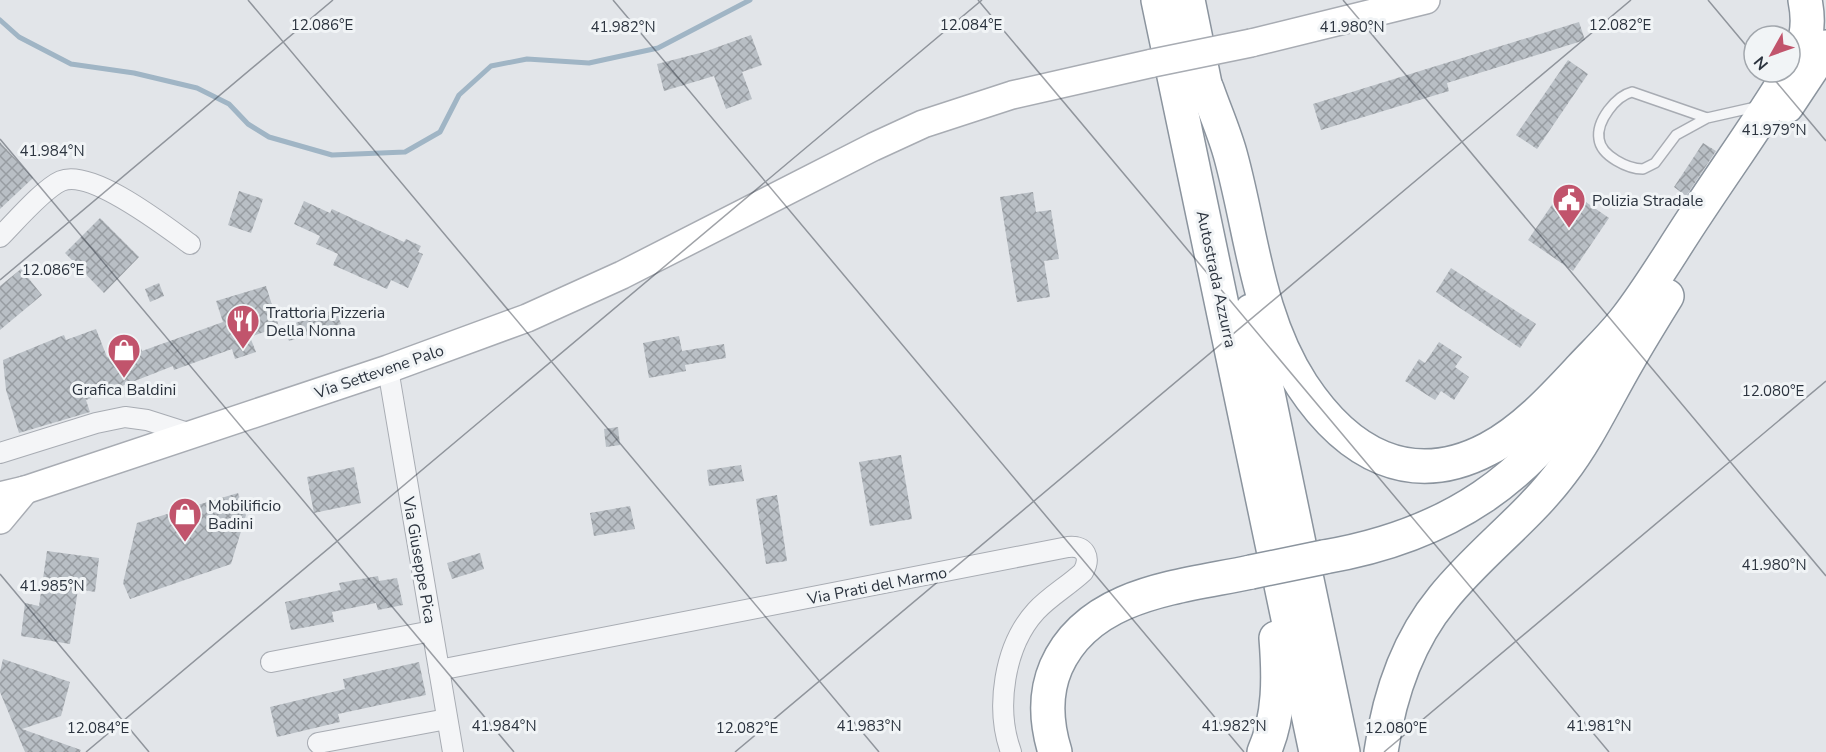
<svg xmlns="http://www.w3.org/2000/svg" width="1826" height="752" viewBox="0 0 1826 752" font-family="'Nunito Sans',sans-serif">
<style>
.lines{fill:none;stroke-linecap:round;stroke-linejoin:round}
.stream{stroke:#a0b5c5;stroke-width:5}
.building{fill:url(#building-cross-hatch)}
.lane-casing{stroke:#a8acb3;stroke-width:12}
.street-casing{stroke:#a8acb3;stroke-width:22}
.secondary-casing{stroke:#a8acb3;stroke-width:30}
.highway-casing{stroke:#8b949e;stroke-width:36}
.lane{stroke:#f4f5f7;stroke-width:9}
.street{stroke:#f4f5f7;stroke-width:20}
.secondary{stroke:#fff;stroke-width:27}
.highway{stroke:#fff;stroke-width:33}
.secondary-bridge-casing{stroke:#a8acb3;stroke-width:30;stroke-linecap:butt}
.highway-bridge-casing{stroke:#8b949e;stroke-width:36;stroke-linecap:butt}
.secondary-bridge{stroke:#fff;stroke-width:27}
.highway-bridge{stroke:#fff;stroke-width:33}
.ticks{fill:none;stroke:#2c343f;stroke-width:1.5;stroke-opacity:0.45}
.labels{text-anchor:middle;stroke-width:6;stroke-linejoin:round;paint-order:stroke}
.poi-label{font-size:16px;fill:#2c343f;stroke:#f1f4f6;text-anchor:start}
.street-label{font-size:16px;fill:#2c343f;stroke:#f1f4f6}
.ticks-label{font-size:15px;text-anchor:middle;fill:#2c343f;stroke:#f1f4f6;stroke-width:6;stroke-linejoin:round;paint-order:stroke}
</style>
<defs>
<pattern id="building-cross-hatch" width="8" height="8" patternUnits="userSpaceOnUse" patternTransform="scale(1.5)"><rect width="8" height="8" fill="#b9bfc5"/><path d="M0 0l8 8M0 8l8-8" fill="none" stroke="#979ca1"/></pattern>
</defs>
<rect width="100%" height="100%" fill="#e2e5e9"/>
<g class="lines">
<path class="stream" d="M0,20L19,37L71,64L134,73L197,88L229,104L248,124L269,137L332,155L405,152L440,132L459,95L491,66L527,59L589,63L658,48L750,0"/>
</g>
<g class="building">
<path d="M1579,22L1585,40L1447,83L1449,91L1321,130L1313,104Z"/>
<path d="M751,35L762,65L742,72L752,99L726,109L714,76L664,91L657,64L704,52Z"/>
<path d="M1568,60L1588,74L1537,149L1516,135Z"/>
<path d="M0,142L33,178L0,209Z"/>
<path d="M1703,143L1716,151L1686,196L1674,187Z"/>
<path d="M1564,187L1609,218L1573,271L1528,240Z"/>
<path d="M239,191L263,199L251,233L228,225Z"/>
<path d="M1033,192L1036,212L1051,210L1059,259L1044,261L1050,297L1017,302L1000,197Z"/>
<path d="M304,201L330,213L332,209L404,242L406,239L421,246L418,252L423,254L408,288L391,280L387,289L333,265L338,254L316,244L320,236L294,224Z"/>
<path d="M100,218L139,257L104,293L65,253Z"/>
<path d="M1451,268L1536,324L1520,348L1436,292Z"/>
<path d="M21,269L42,295L0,330V286Z"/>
<path d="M159,283L164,296L150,302L145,289Z"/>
<path d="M266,286L279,327L250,337L256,352L235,359L232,349L174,370L173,366L86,400L90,412L19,433L6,390L3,360L64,335L66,340L96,329L107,357L140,345L142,351L223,322L216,301Z"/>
<path d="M336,309L341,324L289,341L284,327Z"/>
<path d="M679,336L682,351L724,344L726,358L685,365L686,371L649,378L643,343Z"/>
<path d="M1439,342L1462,357L1455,367L1469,377L1454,400L1441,391L1435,400L1405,381L1419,359L1425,363Z"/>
<path d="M618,427L620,445L606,447L604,429Z"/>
<path d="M901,455L912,519L870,526L859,462Z"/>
<path d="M741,465L744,481L709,486L707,470Z"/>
<path d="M354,467L361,503L314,513L307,477Z"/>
<path d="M238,493L246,515L231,564L130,599L123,583L137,523Z"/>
<path d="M777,495L787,561L766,564L756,499Z"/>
<path d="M630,506L635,529L594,536L590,513Z"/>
<path d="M47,551L99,558L95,592L78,589L70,644L21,636L25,603L39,606Z"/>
<path d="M480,553L484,569L452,579L447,563Z"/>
<path d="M378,576L379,581L397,578L403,605L378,610L376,603L332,612L334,622L291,630L285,602L341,590L339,583Z"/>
<path d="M3,659L70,682L61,716L22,729L81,750L80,752H25L0,692V672Z"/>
<path d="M419,662L426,695L338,714L340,722L277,737L270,707L345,689L343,679Z"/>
</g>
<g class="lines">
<g class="lane-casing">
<path id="lane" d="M1707,118L1676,135L1655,163L1643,169C1628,169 1601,156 1599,139C1596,121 1616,96 1632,92L1707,118L1760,106"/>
</g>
<g class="street-casing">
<g id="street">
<path d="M0,237C15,222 43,189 61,181C91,168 165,226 190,244"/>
<path d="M388,369L453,752"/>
<path d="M0,453L96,423L125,417L147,420L191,434"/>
<path d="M271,662L432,631"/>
<path d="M439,670L1068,547C1086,545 1091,558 1083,572C1068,586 1050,596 1036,611C1004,646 995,708 1011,752"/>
<path d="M318,743L447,719"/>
</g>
</g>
<g class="secondary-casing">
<g id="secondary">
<path d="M1251,43L1426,0"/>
<path d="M0,496L25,490L388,369L527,318L622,275L873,147L923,124L1012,95L1153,63"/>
<path d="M0,520L25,490"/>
</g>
</g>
<g class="highway-casing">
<g id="highway">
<path d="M1158,0L1275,558"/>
<path d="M1188,0L1205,84"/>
<path d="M1790,72C1805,46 1811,30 1805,0"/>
<path d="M1207,89C1215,112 1225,134 1231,157C1252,234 1257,316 1302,385C1347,453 1410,490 1488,449C1524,430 1554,397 1581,368C1596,352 1612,337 1626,319C1651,287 1674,247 1697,213C1728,166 1761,120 1790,72"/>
<path d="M1787,106L1826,47"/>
<path d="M1251,311L1301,553"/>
<path d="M1324,557C1447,536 1534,479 1597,371"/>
<path d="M1307,580L1343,752"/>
<path d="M1281,585L1316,752"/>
<path d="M1055,752C1046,723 1044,695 1056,667C1089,592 1181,587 1251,572"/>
<path d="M1264,752C1280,716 1279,676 1276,638"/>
<path d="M1381,752C1389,696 1406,643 1443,598C1479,553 1527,519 1562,472C1590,435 1606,398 1629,359C1641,338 1654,317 1667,296"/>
</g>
</g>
<use href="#lane" class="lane"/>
<use href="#street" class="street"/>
<use href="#secondary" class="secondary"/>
<use href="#highway" class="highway"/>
<g class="secondary-bridge-casing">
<path id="secondary-bridge" d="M1153,63L1251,43"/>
</g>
<g class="highway-bridge-casing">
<path id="highway-bridge" d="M1251,572L1324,557"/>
</g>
<use href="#secondary-bridge" class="secondary-bridge"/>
<use href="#highway-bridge" class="highway-bridge"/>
</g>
<path class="ticks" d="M248,0L879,752M613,0L1244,752M978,0L1609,752M1343,0L1826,576M1708,0L1754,55M1768,72L1826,141M0,139L514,752M0,280L333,0M0,574L149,752M86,752L982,0M735,752L1631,0M1384,752L1826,381"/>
<defs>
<g id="civic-pin" transform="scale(1.725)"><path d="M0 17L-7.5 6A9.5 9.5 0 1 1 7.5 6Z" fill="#c1546c" stroke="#f1f4f6"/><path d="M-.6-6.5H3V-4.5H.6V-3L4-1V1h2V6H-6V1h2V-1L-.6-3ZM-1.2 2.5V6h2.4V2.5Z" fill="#fff"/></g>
<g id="restaurant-pin" transform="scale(1.725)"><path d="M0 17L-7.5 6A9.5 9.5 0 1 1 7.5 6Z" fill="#c1546c" stroke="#f1f4f6"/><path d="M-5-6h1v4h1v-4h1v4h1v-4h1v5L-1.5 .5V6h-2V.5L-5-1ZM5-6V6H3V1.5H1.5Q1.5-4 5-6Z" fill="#fff"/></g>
<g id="shop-pin" transform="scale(1.725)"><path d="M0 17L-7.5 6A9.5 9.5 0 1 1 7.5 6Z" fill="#c1546c" stroke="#f1f4f6"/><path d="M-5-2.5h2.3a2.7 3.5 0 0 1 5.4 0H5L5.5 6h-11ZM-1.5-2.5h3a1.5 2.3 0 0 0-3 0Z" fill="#fff"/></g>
</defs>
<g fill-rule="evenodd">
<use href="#civic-pin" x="1569" y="200"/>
<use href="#restaurant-pin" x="243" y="321"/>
<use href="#shop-pin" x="124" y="350"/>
<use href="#shop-pin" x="185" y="514"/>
</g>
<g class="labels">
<g class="poi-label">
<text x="1592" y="206">Polizia Stradale</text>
<text x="266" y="318">Trattoria Pizzeria<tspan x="266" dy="18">Della Nonna</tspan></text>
<text x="124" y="395" text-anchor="middle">Grafica Baldini</text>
<text x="208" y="511">Mobilificio<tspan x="208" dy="18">Badini</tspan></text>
</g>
<g class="street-label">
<text transform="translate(1217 279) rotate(78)" y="6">Autostrada Azzurra</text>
<text transform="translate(379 371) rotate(-19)" y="6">Via Settevene Palo</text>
<text transform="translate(420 560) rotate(80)" y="6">Via Giuseppe Pica</text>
<text transform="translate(877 585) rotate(-11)" y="6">Via Prati del Marmo</text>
</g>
</g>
<g class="ticks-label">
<text x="971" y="30">12.084°E</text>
<text x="1620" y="30">12.082°E</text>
<text x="322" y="30">12.086°E</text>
<text x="623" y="32">41.982°N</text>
<text x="1352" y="32">41.980°N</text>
<text x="1774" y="135">41.979°N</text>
<text x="52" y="156">41.984°N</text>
<text x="53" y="275">12.086°E</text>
<text x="1773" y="396">12.080°E</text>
<text x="1774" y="570">41.980°N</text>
<text x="52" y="591">41.985°N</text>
<text x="504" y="731">41.984°N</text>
<text x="869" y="731">41.983°N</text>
<text x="1234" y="731">41.982°N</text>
<text x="1599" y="731">41.981°N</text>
<text x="98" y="733">12.084°E</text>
<text x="747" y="733">12.082°E</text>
<text x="1396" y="733">12.080°E</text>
</g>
<g transform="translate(1772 54) rotate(230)"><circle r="28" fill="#f1f4f6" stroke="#a2a7ad" stroke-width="1.5"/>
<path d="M0-4.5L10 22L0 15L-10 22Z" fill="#c1546c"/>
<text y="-9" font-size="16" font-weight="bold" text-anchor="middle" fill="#2c343f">N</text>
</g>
</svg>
